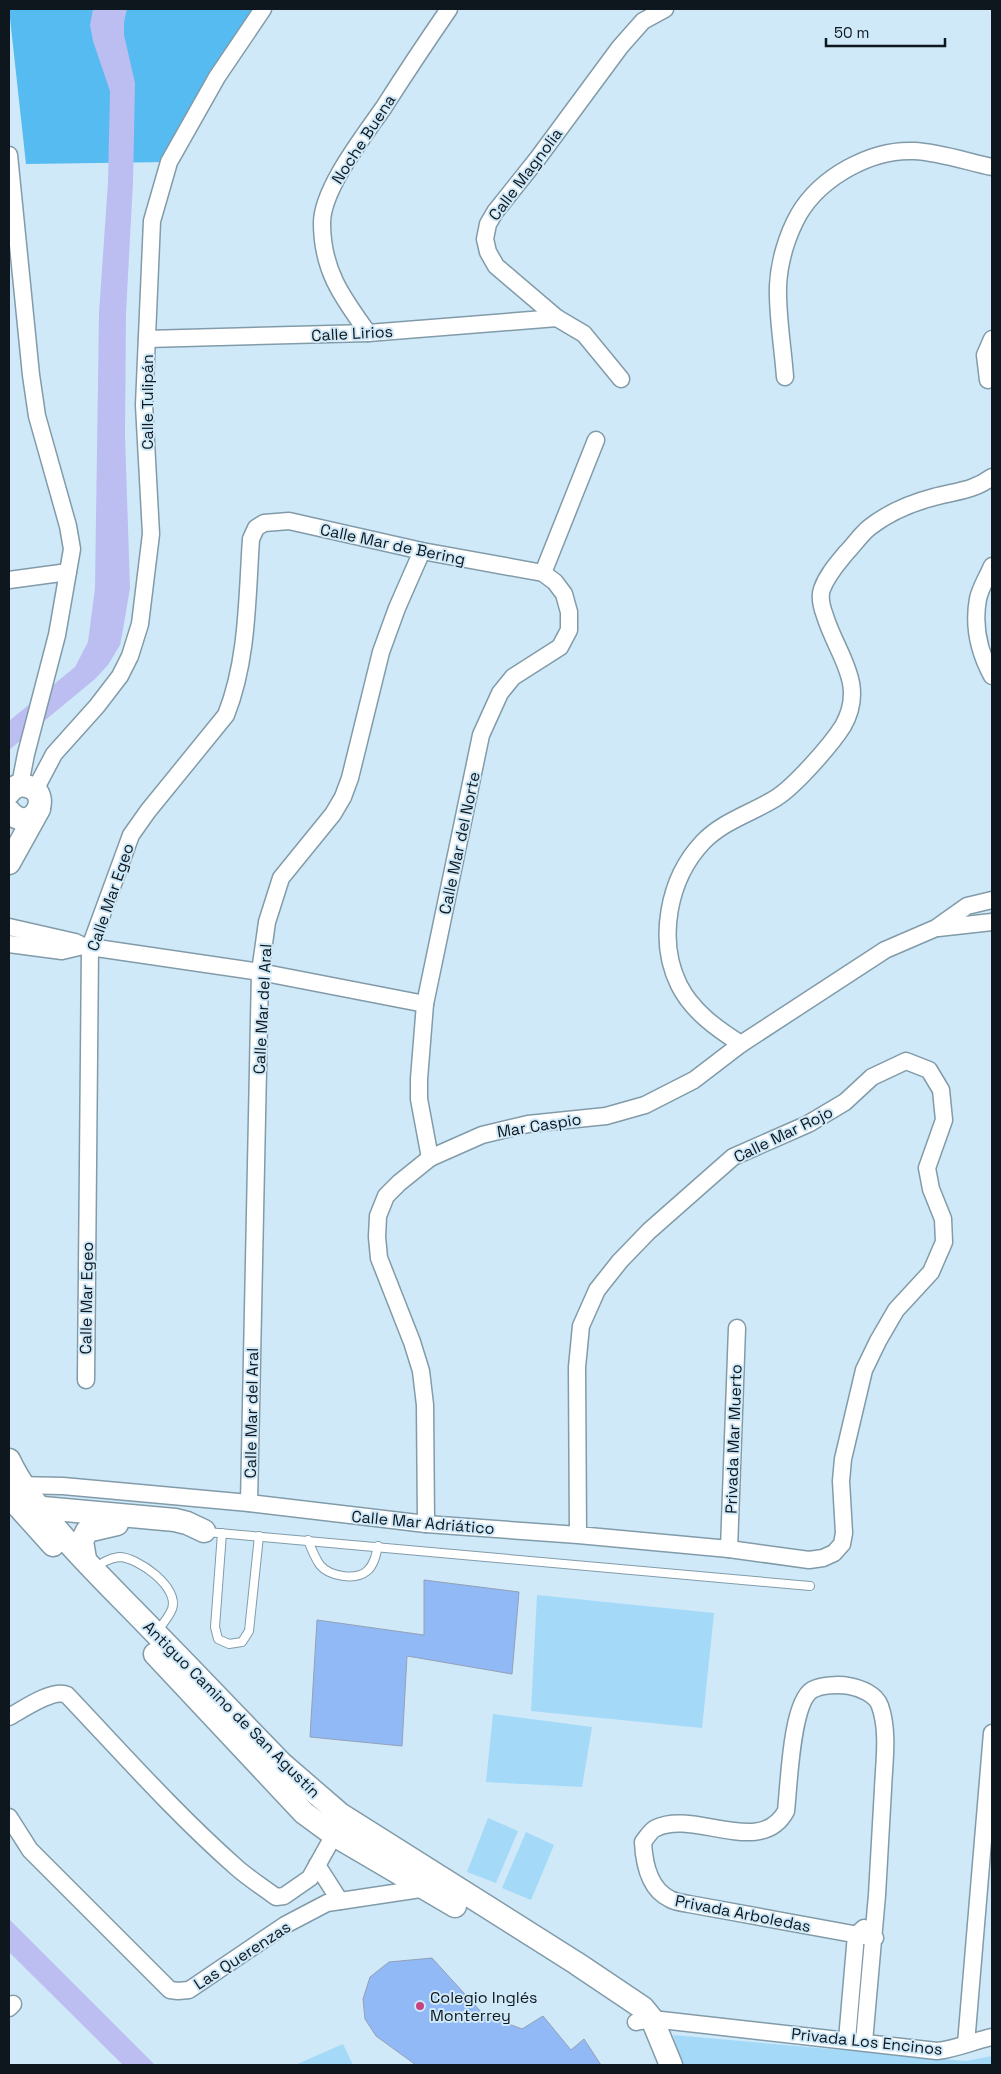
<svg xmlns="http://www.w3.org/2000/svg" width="1001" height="2074" viewBox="0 0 1001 2074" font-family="'Space Grotesk',sans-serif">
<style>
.green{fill:#a4d9f8}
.forest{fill:#55bbf0}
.water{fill:#bcbef2}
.building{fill:#91b9f5;stroke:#93a1b7}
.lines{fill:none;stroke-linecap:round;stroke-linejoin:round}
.lane-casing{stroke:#829ba9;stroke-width:10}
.street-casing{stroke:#829ba9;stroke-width:19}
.secondary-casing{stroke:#829ba9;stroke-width:25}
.lane{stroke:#fff;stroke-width:8}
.street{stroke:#fff;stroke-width:16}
.secondary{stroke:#fff;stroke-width:22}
.poi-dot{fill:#c84180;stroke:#cfe9f9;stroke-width:2}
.labels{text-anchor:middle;stroke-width:4;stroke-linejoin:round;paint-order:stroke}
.street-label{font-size:16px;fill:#0e171d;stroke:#cfe9f9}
.poi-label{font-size:16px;fill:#0e171d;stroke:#cfe9f9;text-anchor:start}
</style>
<rect width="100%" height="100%" fill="#cfe9f9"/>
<g class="green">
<path d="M537,1595L714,1613L702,1728L531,1711Z"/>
<path d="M493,1714L592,1727L582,1787L486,1782Z"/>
<path d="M488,1818L518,1831L496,1883L467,1872Z"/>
<path d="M526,1832L554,1845L531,1900L502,1888Z"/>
<path d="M673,2035L966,2061L992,2056V2065H682Z"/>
<path d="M343,2044L353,2065H295Z"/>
</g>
<path class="forest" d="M9,9H266L169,162L26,164Z"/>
<g class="water">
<path d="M93,9H127L124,22V35L135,83L133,182L126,313L125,435L130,588L122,635L120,645L108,665L95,679L9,750V721L75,667L88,642L95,588L99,313L108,182L110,91L93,41L90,25Z"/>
<path d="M9,1919L155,2065H123L9,1952Z"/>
</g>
<g class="building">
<path d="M424,1580L519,1592L512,1674L407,1656L402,1746L310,1737L317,1620L424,1635Z"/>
<path d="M432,1958L483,2014L522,2029L543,2016L571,2050L584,2039L601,2065H416L376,2036L365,2019L363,1999L370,1977L389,1962Z"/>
</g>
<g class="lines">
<g class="lane-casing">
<g id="lane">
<path d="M207,1532L810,1586"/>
<path d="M222,1533L215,1627L218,1639L229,1644L242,1642L249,1631L259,1536"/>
<path d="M308,1540C311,1548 315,1558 320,1565C329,1576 355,1581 367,1571C374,1565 376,1555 378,1546"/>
<path d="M95,1568C102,1563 109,1558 119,1557C137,1557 180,1587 172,1609C169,1617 162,1625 157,1631"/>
</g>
</g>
<g class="street-casing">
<g id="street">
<path d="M9,155L31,375L37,416L68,526L72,549L57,635L26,754L20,785"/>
<path d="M368,333C342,297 322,270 322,223C322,189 364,136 384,107C405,74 427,41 449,9"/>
<path d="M147,339L368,333L557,318"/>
<path d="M785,377C783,348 777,315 778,286C779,262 787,235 799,214C821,177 871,149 914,151C939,152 968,162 992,167"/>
<path d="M621,379L584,334L557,318L496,266L488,252L485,239L488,224L495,212L538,158L620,47L643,21L665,9"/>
<path d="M988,380L985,355L992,339"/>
<path d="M992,566C988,576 980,588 978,599C973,626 979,652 992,676"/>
<path d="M543,573L596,440"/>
<path d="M9,580L68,572"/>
<path d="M35,790L54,754L97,706L120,676L130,656L140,624L151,534L144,405L152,221L169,162L217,77L263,9"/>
<path d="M9,927L75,942L83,946L260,972L425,1004"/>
<path d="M938,928L992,922"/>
<path d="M9,944L62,951L83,946"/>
<path d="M741,1044C717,1029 692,1011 679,985C657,940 668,879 703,842C723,821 752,813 776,798C795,786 831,745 843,726C867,684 837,655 825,616C822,608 819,597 822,589C827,575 837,564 846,553C854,545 861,534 870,527C888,513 911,503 934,497C956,491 973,491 992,477"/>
<path d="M86,1380L90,947L131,835L148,811L226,715C248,660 247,597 251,539L256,528L264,523L289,521L422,551L543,573L555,582L564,594L569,612V630L560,647L513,677L500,693L481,735L425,1004L419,1079V1099L430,1158"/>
<path d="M15,1485L63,1486L249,1503L426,1524L578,1535L729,1549L809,1560L823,1558L834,1553L842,1544L844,1533L841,1481L843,1459L864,1370L878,1341L896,1310L931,1272L944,1242L943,1219L931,1189L927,1168L944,1120L941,1090L929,1070L906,1061L872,1077L845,1102L808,1124L733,1157L649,1231L620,1261L597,1290L581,1326L577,1367L578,1535"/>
<path d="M249,1503L260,972L267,922L281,878L333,814L343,797L350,778L381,652L397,608L422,551"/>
<path d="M426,1524L425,1405L421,1371L412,1342L379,1258L377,1237L378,1216L386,1196L399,1183L430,1158L482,1135L528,1124L606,1116L645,1105L694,1080L741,1044L885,950L936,928L967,906L992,900"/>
<path d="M729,1549L737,1328"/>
<path d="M9,1717C22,1710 53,1688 67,1695C122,1753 176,1814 236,1867C248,1878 263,1887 276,1897L284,1896L310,1878L334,1835"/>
<path d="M9,1817L30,1850L170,1990L178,1991L189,1990L285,1925L327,1903L427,1888"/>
<path d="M317,1865L340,1901"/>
<path d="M9,2008L13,2004"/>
<path d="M636,2022L652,2019L937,2051C956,2049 973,2041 992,2037"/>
<path d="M847,2040L856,1935L864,1928"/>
<path d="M864,2042L877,1895C879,1860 881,1824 883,1789C884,1763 889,1731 880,1706C876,1694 860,1688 849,1686C839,1684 821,1685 812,1690C791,1703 789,1786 786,1811C761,1858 694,1809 656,1828C651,1830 647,1837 643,1842C644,1863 649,1889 670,1899C675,1902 683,1903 689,1904L875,1938"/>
<path d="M966,2044L992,1733"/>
</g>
</g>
<g class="secondary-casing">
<g id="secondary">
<path d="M9,793C13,787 19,784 26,786C55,791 33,838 9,811"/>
<path d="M9,863L39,809"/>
<path d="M9,1460C32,1510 93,1569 132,1609C182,1660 231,1711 281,1763L340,1814L576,1963L643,2008L652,2019L671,2065"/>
<path d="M9,1496L53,1545"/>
<path d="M32,1507L175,1520L187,1523L204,1531"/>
<path d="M85,1559L82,1541L87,1531L117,1524"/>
<path d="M155,1654L304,1813L334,1835L455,1906"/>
</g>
</g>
<use href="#lane" class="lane"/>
<use href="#street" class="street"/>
<use href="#secondary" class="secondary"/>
</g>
<circle class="poi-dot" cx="420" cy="2006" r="5"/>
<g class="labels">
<g class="street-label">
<text transform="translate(363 139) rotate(-57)" y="6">Noche Buena</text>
<text transform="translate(525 174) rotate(-53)" y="6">Calle Magnolia</text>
<text transform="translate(352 333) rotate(-3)" y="6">Calle Lirios</text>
<text transform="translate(147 402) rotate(-90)" y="6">Calle Tulipán</text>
<text transform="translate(393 544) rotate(12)" y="6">Calle Mar de Bering</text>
<text transform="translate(459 843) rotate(-78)" y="6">Calle Mar del Norte</text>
<text transform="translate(110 897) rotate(-71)" y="6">Calle Mar Egeo</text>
<text transform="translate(262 1009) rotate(-87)" y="6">Calle Mar del Aral</text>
<text transform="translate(539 1125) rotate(-9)" y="6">Mar Caspio</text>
<text transform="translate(783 1134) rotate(-26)" y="6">Calle Mar Rojo</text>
<text transform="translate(86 1298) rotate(-89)" y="6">Calle Mar Egeo</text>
<text transform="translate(251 1413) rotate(-89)" y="6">Calle Mar del Aral</text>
<text transform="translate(733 1439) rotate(-88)" y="6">Privada Mar Muerto</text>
<text transform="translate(423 1522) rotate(5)" y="6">Calle Mar Adriático</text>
<text transform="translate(232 1709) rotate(45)" y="6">Antiguo Camino de San Agustín</text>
<text transform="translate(743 1913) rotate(11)" y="6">Privada Arboledas</text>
<text transform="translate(242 1955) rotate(-33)" y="6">Las Querenzas</text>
<text transform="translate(867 2041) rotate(6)" y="6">Privada Los Encinos</text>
</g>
<g class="poi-label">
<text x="430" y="2003">Colegio Inglés<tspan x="430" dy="18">Monterrey</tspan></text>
</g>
</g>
<rect width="1001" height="2074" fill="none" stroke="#0e171d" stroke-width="20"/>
<path d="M826 38v8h119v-8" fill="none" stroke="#0e171d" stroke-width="2.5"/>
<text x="834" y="38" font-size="15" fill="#0e171d" stroke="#cfe9f9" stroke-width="4" paint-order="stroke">50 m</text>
</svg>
